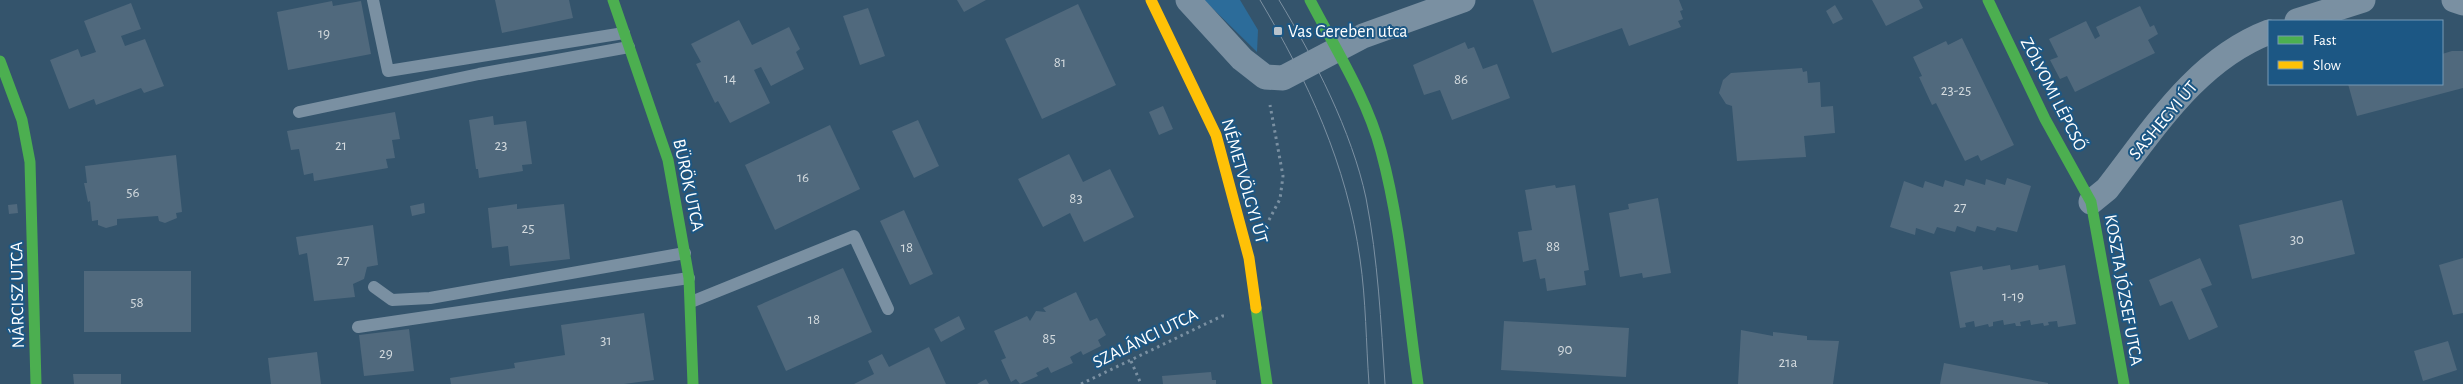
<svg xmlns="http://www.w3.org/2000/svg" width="2463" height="384" viewBox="0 0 2463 384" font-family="'Alegreya Sans',sans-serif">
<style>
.green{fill:#2c6c9a}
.building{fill:#50697d}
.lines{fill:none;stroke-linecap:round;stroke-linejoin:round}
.path{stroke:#7a90a2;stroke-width:3;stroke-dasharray:2.5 4;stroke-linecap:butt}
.lane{stroke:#7a90a2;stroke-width:12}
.street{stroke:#7a90a2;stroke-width:25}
.fast{stroke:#4caf50;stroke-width:11}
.slow{stroke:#ffc107;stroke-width:11}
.tram{stroke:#7b90a2;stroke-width:1}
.poi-dot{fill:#b8c3cc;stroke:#1c5784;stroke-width:2}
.labels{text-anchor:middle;stroke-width:4;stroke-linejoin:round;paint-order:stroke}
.number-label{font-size:15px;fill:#d3dade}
.poi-label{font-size:18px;fill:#fff;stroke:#1c5784;text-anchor:start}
.street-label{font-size:18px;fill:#fff;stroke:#1c5784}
</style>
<rect width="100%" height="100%" fill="#34546c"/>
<path class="green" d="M1204,0H1240L1258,30L1257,52Z"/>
<g class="building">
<path d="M495,0H569L573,18L502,33Z"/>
<path d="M957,0H986L964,12Z"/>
<path d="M1533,0H1679L1683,10L1680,11L1683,19L1678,21L1681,27L1629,46L1622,28L1552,53Z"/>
<path d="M1872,0H1919L1923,8L1886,26Z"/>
<path d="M332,1L333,6L361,1L371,54L288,70L277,12Z"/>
<path d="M131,3L141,29L121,36L125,46L145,39L164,86L144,93L141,88L96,105L94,99L69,109L50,60L78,49L81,57L96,52L84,21Z"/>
<path d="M1078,4L1116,85L1042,119L1005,39Z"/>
<path d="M1835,5L1843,19L1833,24L1826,11Z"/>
<path d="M2140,6L2150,27L2154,25L2158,34L2148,40L2155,53L2075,92L2067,76L2060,79L2050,60L2058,57L2049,39L2086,21L2095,39L2100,36L2096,27Z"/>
<path d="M868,8L885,56L860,65L843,16Z"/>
<path d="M739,20L752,45L789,27L800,49L796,52L804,69L771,86L761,67L754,70L770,103L730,123L718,101L715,103L696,64L701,62L691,44Z"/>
<path d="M1962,38L2014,145L1981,161L1978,155L1965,161L1936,103L1932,105L1919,77L1922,76L1913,57L1946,41L1948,45Z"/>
<path d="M1465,42L1468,49L1474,47L1483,69L1497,64L1510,98L1452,120L1440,90L1424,95L1413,65Z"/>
<path d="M2452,51H2463V88L2357,116L2348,84H2442V54Z"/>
<path d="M1802,68L1803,72L1807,71L1808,83L1820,82L1821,107L1833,106L1835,133L1804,136L1806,157L1737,161L1732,106L1726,104L1719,93L1723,80L1731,73Z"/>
<path d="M1163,106L1173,129L1159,135L1149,112Z"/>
<path d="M395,112L400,139L392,140L395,158L386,159L388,168L314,181L313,173L304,175L299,149L291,150L287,131Z"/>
<path d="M493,116L494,125L526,121L532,164L522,165L523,171L479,178L478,169H476L469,120Z"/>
<path d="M918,120L939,166L914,178L892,131Z"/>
<path d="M830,125L860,189L775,230L745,165Z"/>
<path d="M1069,154L1083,182L1110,169L1134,217L1084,242L1070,213L1043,227L1018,179Z"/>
<path d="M176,155L182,212L176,213L177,218L165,223L159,221L158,216L117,219V225L106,228L98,225V220L92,221L90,201L88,202L84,183H87L85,166Z"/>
<path d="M2007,178L2031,186L2017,232L1997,227L1995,231L1977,226L1975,232L1957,226L1955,232L1937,227L1934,234L1916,228L1915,235L1890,227L1904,181L1923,188L1925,181L1943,187L1945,180L1964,186L1966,179L1985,185L1986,179L2005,185Z"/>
<path d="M1555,185L1556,188L1575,185L1589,270L1584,271L1586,285L1547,291L1545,278L1540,279L1536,259L1523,262L1518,232L1532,230L1525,190Z"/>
<path d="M1658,198L1671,273L1643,278L1642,273L1620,277L1609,213L1629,209L1628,204Z"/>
<path d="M2342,200L2355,254L2252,279L2239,225Z"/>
<path d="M424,203L425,213L412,216L410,206Z"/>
<path d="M17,204L18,213L9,214L8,205Z"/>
<path d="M517,204V209L564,204L570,259L510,266L508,246L492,248L488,208Z"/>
<path d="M904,210L933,274L910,285L880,221Z"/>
<path d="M373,225L378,265L367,267L364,279L353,284L355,297L314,301L307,253L299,255L296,237Z"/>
<path d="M2200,258L2212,285L2201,289L2218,327L2189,340L2172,301L2160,306L2149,280Z"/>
<path d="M2463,258V313L2453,315L2439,265Z"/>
<path d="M2010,265L2011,270L2038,265L2039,270L2065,265L2076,324L2058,327L2057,321L2048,322L2049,325L2044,326L2043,323L2031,325L2030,320L2020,322L2021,326H2016L2015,323L2004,325L2003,320L1993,322V326L1989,327L1988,324L1975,327L1974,321L1965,323L1966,327L1960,328L1950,272L1982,266L1983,270Z"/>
<path d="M843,268L872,332L786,371L757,306Z"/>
<rect x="84" y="271" width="107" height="61"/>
<path d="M1076,292L1090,321L1097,318L1106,335L1098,340L1101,346L1083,355L1081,351L1070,357L1073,363L1051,373L1048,367L1036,373L1038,376L1020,384L1016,379L1011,382L1001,360L1006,358L994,331L1027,316L1030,321L1036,311L1046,312L1043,308Z"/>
<path d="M644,313L654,380L624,384H451L450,378L515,368L514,363L565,355L561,325Z"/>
<path d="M959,316L965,329L941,342L934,329Z"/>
<path d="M1504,321L1629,328L1626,377L1501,370Z"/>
<path d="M409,329L414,371L364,376L359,335Z"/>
<path d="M1741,330L1773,336V332L1807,336V340L1839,341L1833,384H1738Z"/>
<path d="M2448,341L2457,370L2423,381L2414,351Z"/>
<path d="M929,347L946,384H854L874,374L868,361L882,354L889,367Z"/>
<path d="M317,352L321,384H271L268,358Z"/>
<path d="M1944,363L2048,383V384H1940Z"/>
<path d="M1211,372L1212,380H1216V384H1163L1162,376Z"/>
<path d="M73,374H121V384H74Z"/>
<path d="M986,379L989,384H977Z"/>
</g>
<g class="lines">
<g class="path">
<path d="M1269,220L1280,199L1283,176L1270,105"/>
<path d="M1131,361L1141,384"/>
<path d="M1081,384L1222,316H1228"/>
</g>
<g class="lane">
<path d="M373,0L388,71L624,33"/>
<path d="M299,112L479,74L629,47"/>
<path d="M374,287L392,300L430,298L685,253"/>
<path d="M691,302L854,236L888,309"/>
<path d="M358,327L689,278"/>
</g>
<g class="street">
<path d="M1188,0L1242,59L1265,77L1283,78L1363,36L1463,0"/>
<path d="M2454,0L2463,3"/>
<path d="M2297,21L2363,0"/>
<path d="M2091,202L2107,189C2153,130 2196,60 2269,32"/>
</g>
<g class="fast">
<path d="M613,0L668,160L689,278L693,384"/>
<path d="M1310,0C1335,48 1367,98 1381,151C1401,224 1407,309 1418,384"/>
<path d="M1988,0L2045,119L2091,202L2124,384"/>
<path d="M0,61L22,120L30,162L36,384"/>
<path d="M1256,308L1267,384"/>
</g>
<path class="slow" d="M1151,0L1216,135L1249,258L1256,308"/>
<g class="tram">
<path d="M1260,0C1308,81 1347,165 1360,259C1366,300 1366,343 1369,384"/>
<path d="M1279,0C1314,58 1352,132 1366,198C1378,260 1381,322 1385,384"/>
</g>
</g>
<rect class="poi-dot" x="1273" y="26" width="10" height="10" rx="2.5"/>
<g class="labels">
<g class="number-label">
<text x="324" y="38">19</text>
<text x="1060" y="67">81</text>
<text x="730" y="83">14</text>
<text x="1461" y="84">86</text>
<text x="1956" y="95">23-25</text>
<text x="341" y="150">21</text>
<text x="501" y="150">23</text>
<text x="803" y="182">16</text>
<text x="133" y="197">56</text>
<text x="1076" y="203">83</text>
<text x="1960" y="212">27</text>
<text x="528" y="233">25</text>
<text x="2297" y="244">30</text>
<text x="1553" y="251">88</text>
<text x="907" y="252">18</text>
<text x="343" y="265">27</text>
<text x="2013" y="301">1-19</text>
<text x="137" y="307">58</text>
<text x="814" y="324">18</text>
<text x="1049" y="343">85</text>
<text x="606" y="345">31</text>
<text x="1565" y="354">90</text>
<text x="386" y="358">29</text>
<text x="1788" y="367">21a</text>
</g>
<g class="poi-label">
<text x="1288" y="37">Vas Gereben utca</text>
</g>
<g class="street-label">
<text transform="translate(2054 94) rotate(63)" y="6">ZÓLYOMI LÉPCSŐ</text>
<text transform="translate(2163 120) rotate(-50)" y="6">SASHEGYI ÚT</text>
<text transform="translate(1245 181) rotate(74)" y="6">NÉMETVÖLGYI ÚT</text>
<text transform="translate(689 185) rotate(78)" y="6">BÜRÖK UTCA</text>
<text transform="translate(2124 290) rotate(80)" y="6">KOSZTA JÓZSEF UTCA</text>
<text transform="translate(17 295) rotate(-91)" y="6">NÁRCISZ UTCA</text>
<text transform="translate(1145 338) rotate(-26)" y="6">SZALÁNCI UTCA</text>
</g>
</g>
<rect x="2268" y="20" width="175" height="65" fill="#1c5784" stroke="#779ab5"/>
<rect x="2278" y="36" width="25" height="8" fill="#4caf50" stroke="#779ab5"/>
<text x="2313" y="45" font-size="15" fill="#ffffff">Fast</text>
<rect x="2278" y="61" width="25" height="8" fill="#ffc107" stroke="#779ab5"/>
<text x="2313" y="70" font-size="15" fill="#ffffff">Slow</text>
</svg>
